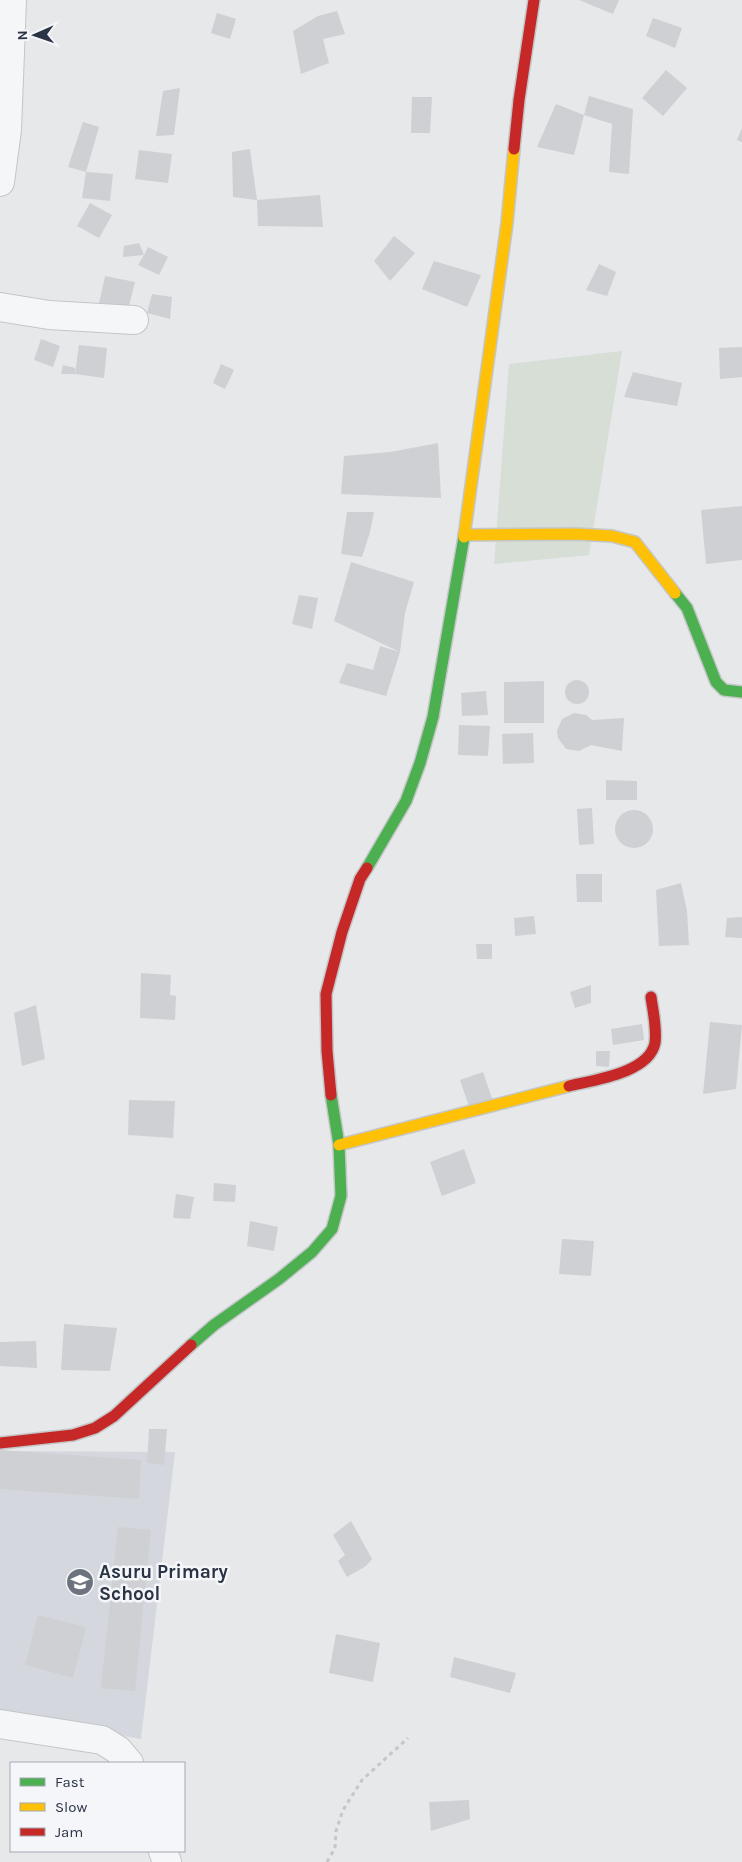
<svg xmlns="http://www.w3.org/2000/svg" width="742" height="1862" viewBox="0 0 742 1862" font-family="Karla,sans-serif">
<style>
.built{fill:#d4d7dd}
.green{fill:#d6ded6}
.building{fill:#ced0d3}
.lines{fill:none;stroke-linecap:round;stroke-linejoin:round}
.street-casing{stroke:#c4c6c8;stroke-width:30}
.fast-casing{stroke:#c4c6c8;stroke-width:14}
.slow-casing{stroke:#c4c6c8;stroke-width:14}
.jam-casing{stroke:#c4c6c8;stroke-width:14}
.path{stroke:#c5c6ca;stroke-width:3;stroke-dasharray:4 4;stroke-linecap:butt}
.street{stroke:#f5f6f7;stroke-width:28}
.fast{stroke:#4caf50;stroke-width:11}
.slow{stroke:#ffc107;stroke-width:11}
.jam{stroke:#c62828;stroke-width:11}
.labels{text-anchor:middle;stroke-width:5;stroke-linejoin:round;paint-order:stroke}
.poi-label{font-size:19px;font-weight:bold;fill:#2b3445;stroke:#f4f6f9;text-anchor:start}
</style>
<rect width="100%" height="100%" fill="#e6e8ea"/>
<path class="built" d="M0,1451L175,1452L141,1739L0,1713Z"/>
<path class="green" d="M622,351L589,555L494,564L509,364Z"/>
<g class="building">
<path d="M579,0H619L613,14Z"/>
<path d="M337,11L345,34L323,39L329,63L301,74L293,31L318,16Z"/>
<path d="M217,13L236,19L230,39L211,33Z"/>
<path d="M653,18L682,28L675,48L646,36Z"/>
<path d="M666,70L687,88L663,116L642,98Z"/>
<path d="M180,88L174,135L156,136L163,91Z"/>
<path d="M589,96L633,109L629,174L609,172L612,124L584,115L574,155L537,147L556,104L584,115Z"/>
<path d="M412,97H432L430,133H411Z"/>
<path d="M83,122L99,127L86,172L113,174L110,201L82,198L86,172L68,167Z"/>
<path d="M742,128V142L737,140Z"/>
<path d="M250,149L257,200L233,197L232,152Z"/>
<path d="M139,150L172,154L168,183L135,179Z"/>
<path d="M320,195L323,227L258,226L257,200Z"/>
<path d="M90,203L112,215L99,238L77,226Z"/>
<path d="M394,236L415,253L390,281L374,261Z"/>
<path d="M139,243L144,255L148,247L168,257L159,275L138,265L144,255L123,257L124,246Z"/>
<path d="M434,261L481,275L467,307L422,289Z"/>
<path d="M599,264L616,272L607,296L586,290Z"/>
<path d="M105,276L135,282L127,314L98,308Z"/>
<path d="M152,294L172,297L170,319L147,313Z"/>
<path d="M41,339L60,346L53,367L34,360Z"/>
<path d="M79,345L107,348L104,378L75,374Z"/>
<path d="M742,347V377L720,379L719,348Z"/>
<path d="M221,364L234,370L225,389L213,383Z"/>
<path d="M63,365L75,368V374H61Z"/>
<path d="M633,372L682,383L677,406L624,397Z"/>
<path d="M438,443L441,498L341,494L344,456L390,452Z"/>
<path d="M742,506V560L706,564L701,510Z"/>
<path d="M347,512H374L370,532L362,557L341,554Z"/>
<path d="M351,562L414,582L405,613L400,652L386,696L339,683L347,663L373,670L380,646L400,652L334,621Z"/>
<path d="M299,595L318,598L312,629L292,624Z"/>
<circle cx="577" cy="692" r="12"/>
<path d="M544,681V723H504V682Z"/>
<path d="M486,691L488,715L462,716L461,693Z"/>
<path d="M574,713L586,715L592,720L624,718L622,751L591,745L579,751L566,749L558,738L557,731L562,719Z"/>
<path d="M459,725L490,726L488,756L458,755Z"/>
<path d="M533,733L534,763L503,764L502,734Z"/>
<path d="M606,780L637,781V800H606Z"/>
<path d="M592,808L594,844L579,845L577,809Z"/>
<circle cx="634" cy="829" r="19"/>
<path d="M576,874H602V902H577Z"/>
<path d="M681,883L687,911L689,945L659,946L656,890Z"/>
<path d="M534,916L536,934L515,936L514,918Z"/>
<path d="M742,917V938L725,937L727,918Z"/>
<path d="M476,944H492V959H477Z"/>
<path d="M141,973L171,975L170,995L176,996L175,1020L140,1018Z"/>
<path d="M591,985V1003L575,1008L570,992Z"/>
<path d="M36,1005L45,1059L22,1066L14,1013Z"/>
<path d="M710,1022L742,1025L736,1089L703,1094Z"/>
<path d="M642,1024L644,1040L613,1045L611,1029Z"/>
<path d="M596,1051H610L609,1067L596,1066Z"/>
<path d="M483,1072L493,1101L470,1109L460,1080Z"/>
<path d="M129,1100L175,1101L173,1138L128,1135Z"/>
<path d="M464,1149L476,1183L442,1196L430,1162Z"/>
<path d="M214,1183L236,1185L235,1202L213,1201Z"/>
<path d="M176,1194L194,1197L190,1219L173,1218Z"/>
<path d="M250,1221L278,1227L274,1251L247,1246Z"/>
<path d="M562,1239L594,1241L591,1276L559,1274Z"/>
<path d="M64,1324L117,1328L110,1371L61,1370Z"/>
<path d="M36,1341L37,1368L0,1366V1342Z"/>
<path d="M149,1429H167L164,1465L147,1463Z"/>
<path d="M0,1450L141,1460L139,1499L0,1489Z"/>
<path d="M351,1521L372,1559L366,1566L347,1577L338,1561L345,1555L333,1535Z"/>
<path d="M118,1527L151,1530L135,1691L101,1688Z"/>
<path d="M38,1615L86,1627L73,1678L25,1665Z"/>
<path d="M336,1634L380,1643L373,1682L329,1673Z"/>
<path d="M454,1657L516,1673L510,1693L450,1677Z"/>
<path d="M469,1800L470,1819L431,1831L429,1802Z"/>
</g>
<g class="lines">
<g class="street-casing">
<g id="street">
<path d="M0,182L7,130L12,0"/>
<path d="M0,307L49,315L134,320"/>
<path d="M0,1724L102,1740L118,1750L129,1763"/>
<path d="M163,1851L167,1862"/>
</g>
</g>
<g class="fast-casing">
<g id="fast">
<path d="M675,593L687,608L716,682L724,690L742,692"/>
<path d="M367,868L406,801L420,763L433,717L464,537"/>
<path d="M191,1345L214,1325L279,1279L312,1252L332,1229L341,1196L339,1145L331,1095"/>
</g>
</g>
<g class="slow-casing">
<g id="slow">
<path d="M464,535L576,534L612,536L635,542L675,593"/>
<path d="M464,537L507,223L514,149"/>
<path d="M339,1145L569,1086"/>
</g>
</g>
<g class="jam-casing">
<g id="jam">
<path d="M514,149L519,100L534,0"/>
<path d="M569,1086C594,1080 649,1073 655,1043C657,1028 653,1012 651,997"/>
<path d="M331,1095L327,1051L326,994L342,932L360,879L367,868"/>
<path d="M0,1443L73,1435L95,1428L114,1416L191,1345"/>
</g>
</g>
<path class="path" d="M327,1862L335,1848L336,1831L343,1810L362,1780L408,1738"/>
<use href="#street" class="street"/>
<use href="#fast" class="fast"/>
<use href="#slow" class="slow"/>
<use href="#jam" class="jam"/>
</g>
<defs>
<g id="school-disc" transform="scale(1.4375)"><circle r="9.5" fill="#6c737f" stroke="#f4f6f9"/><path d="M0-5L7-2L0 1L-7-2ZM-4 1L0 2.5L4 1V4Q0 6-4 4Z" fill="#fff"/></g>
</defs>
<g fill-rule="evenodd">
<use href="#school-disc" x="80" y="1582"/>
</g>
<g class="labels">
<g class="poi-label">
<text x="99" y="1578">Asuru Primary<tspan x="99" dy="22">School</tspan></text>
</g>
</g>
<rect x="10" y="1762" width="175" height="90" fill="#f4f6f9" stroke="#a4a8b1"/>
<rect x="20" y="1778" width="25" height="8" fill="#4caf50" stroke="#a4a8b1"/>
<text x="55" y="1787" font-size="15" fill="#2b3445">Fast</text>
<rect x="20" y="1803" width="25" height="8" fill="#ffc107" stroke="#a4a8b1"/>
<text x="55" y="1812" font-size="15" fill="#2b3445">Slow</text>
<rect x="20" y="1828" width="25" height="8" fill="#c62828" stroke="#a4a8b1"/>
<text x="55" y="1837" font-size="15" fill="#2b3445">Jam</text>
<g transform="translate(35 35) rotate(268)" stroke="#f4f6f9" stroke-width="4" paint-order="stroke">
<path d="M0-4L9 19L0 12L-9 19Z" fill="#2b3445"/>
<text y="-8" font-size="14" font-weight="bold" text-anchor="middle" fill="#2b3445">N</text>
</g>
</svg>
